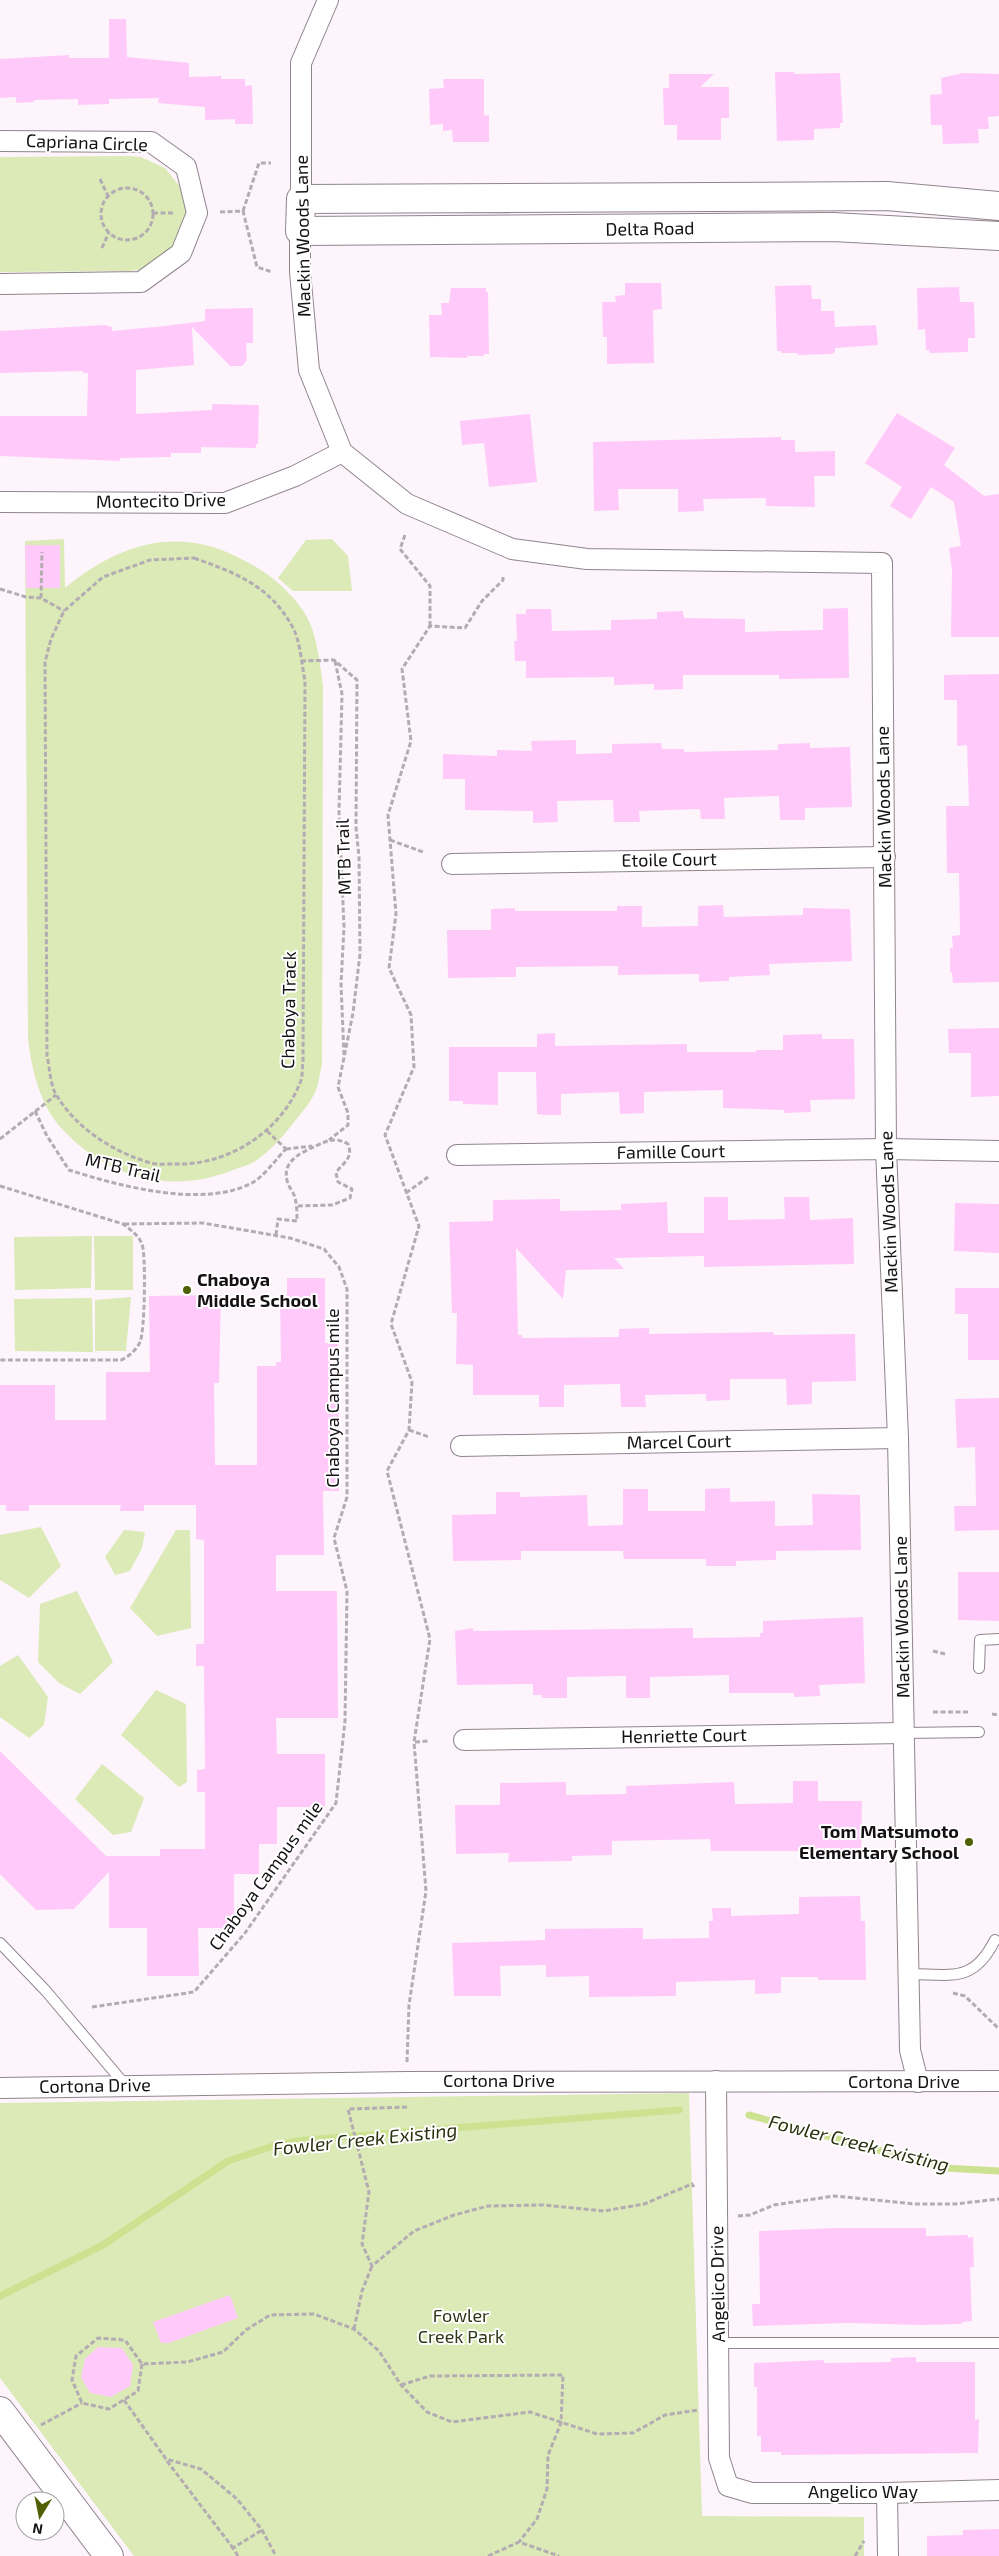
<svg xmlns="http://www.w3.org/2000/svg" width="999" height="2556" viewBox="0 0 999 2556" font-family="'Exo 2',sans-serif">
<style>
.green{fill:#dbeab6}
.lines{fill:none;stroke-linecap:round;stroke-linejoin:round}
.stream{stroke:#cde291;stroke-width:7}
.building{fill:#ffcaf9}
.lane-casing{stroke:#90858e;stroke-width:12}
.street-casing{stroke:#90858e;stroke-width:22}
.secondary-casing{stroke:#90858e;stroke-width:30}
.path{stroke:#b4acb3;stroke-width:3;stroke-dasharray:5 2.5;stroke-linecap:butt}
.lane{stroke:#fff;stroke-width:10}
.street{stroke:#fff;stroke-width:20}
.secondary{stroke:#fff;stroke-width:28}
.poi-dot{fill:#506004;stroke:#fff;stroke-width:2}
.labels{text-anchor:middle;stroke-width:4;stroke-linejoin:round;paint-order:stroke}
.street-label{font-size:18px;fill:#141013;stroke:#fff}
.poi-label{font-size:18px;font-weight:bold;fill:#141013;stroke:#fff;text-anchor:start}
.park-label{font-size:18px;fill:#2e3614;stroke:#fff}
.water-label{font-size:19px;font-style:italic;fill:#29300e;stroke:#fff}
</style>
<rect width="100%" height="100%" fill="#fef4fc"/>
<g class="green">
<path d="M129,156L141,157L165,168L181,188L187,213L175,249L143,269L130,271L0,272V157Z"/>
<path d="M64,539L65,588C120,542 182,524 247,562C270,574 289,590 304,612C317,632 320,663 323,686L322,1064C320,1072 319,1082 316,1090C311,1103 300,1114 292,1125C282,1137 271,1150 257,1160C251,1165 241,1167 233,1170C171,1195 108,1178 63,1130C40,1106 32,1071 28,1039L25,541Z"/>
<path d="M332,539L348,556L352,591H293L278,578L306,540Z"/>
<path d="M92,1236L91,1288L15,1290L14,1237Z"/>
<path d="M94,1236H133V1290H95Z"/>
<path d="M131,1297L126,1351H95V1300Z"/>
<path d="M92,1298L93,1352L15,1351L14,1299Z"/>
<path d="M41,1527L61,1566L29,1598L0,1580V1535Z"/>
<path d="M124,1530L145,1532L142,1548L130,1571L115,1575L105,1557Z"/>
<path d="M176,1530H190L191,1628L157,1636L130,1608Z"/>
<path d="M77,1591L113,1662L80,1694L59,1683L38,1662L40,1604Z"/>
<path d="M18,1655L48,1697L44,1725L29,1738L0,1717V1666Z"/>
<path d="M156,1690L186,1704L187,1782L179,1787L121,1735Z"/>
<path d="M102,1764L144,1798L131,1832L113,1835L75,1799Z"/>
<path d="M689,2093L702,2516L864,2517V2556H134L0,2378V2103Z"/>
</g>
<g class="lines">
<g class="stream">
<path d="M749,2115L945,2168L999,2171"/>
<path d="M0,2296L103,2245L228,2161L279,2144L305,2140L679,2110"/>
</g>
</g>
<g class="building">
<path d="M109,19H126L127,57L189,63V77L221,76V79H245V86L252,85L253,124H235V119L205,120V107L158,103L159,98L109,99V104L78,105V99L34,100V102L16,103V97L0,98V59L69,55V58H109Z"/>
<path d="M775,72H794V74L840,73L843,123H840V128L814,129V140L777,141Z"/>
<path d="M963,73L999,74V116L988,117L989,129H978L979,143L943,144L942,125H931L930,95L942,94L941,78Z"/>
<path d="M669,74H714L700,87H729V118H721V140H677V125H664L663,88H669Z"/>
<path d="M443,79H484V116L489,115V142H453L452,130L443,131V124L430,125L429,89L444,88Z"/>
<path d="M625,283H661L662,309L653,310L654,363L607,364V337H603L602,302H616L615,296L625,295Z"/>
<path d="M811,285L812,299H821V311H834L835,327L876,325L878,345L835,348V352L832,354L798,355V353H781V351H777L775,286Z"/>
<path d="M959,287L960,302H974L975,338H968V352L930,353L929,350H926L925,329L918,330L917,288Z"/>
<path d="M451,288H486V292H488L489,354H484V356H467V358L430,357L429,315H442L441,303H449Z"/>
<path d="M253,308V343H246L247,360L242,366H230L192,327L194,365L136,370V414L212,410V404L259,405L258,444H256V448L201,447V453H171V457L120,458V461L0,456V416H87L88,373H83V371L0,373V331L105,325L112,327V331L165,326L205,321V309Z"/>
<path d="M897,413L955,448L944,465L984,496L999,494V637H951L952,570L949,548L961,546L954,502L931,487L911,519L890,506L902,487L865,463Z"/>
<path d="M530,414L537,482L489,487L484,443L462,445L460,421Z"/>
<path d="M781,437V440H795V452L835,451V476H814L815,507L766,506V498L703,499L704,511L678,512V489H618L619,510L594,511L593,442Z"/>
<path d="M25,545H60V588H26Z"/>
<path d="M848,608L849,678L779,679V675H683V689L654,690V684L614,685V677L526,678V661H515L514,641H517L516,614H526V609H551L552,631L611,630V620L657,619V612L683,611L684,618L745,619V632L823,630V609Z"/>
<path d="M999,674V982L953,983L952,972L950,973V948H953L952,936L960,935L959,873H947L946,806H969L967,745L957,746V700H944V675Z"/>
<path d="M576,740V754L612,753V744L661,743L662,749H684V752L778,750V744L810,743V748L850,747L852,807L805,808V820H780L779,796L724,798L725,819H701L700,809L639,811L640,822H614L613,800L557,801L558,822L533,823V811L465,810V779H443V754L497,756V750L532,751L531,741Z"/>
<path d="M723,905L724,917L803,915V908L850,909L852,961L769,964L770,975L729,977V981L699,982V974L618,975V966L516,967V977L448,978L447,930H491V909L515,908V911H617V906H642V927L698,926V906Z"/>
<path d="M999,1028V1096L971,1097V1053H949L948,1029Z"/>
<path d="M555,1033V1046L687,1044V1052H756V1050H783V1035L822,1034V1039H854L855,1099L810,1100L811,1112L784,1113V1110L723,1108V1090L644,1092V1113L620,1114L619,1092L561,1094V1115H545L537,1114L536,1072H498V1105L463,1104V1101H449V1047H537V1034Z"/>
<path d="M704,1197H728V1220L785,1219L784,1197H809L810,1220L853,1218L854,1264L704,1267V1256L614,1258L624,1269L566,1270L563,1299L516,1248L518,1335H522V1338L619,1337V1329L649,1328V1334L773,1332L774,1335L855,1334L856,1381L812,1382V1404L787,1405L786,1379H730V1400L706,1401V1394L645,1395L646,1407H621L620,1384L564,1385V1407H539V1395H473V1365L456,1364L457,1313H452L449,1222L493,1221V1200L560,1199V1211L621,1210V1204L667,1202L668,1233H704Z"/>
<path d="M955,1203L999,1204V1253L954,1251Z"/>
<path d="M287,1278H325V1343H338L339,1491H323L324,1555H276V1591H337L338,1718H276L277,1754H325V1807H277V1844H259V1874H234V1928H198L199,1976H147V1928H109V1872L74,1909L36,1910L0,1874V1751L106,1856H160V1849H205V1792H197V1770L205,1769L204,1666H196V1644H204V1540L196,1539V1505H144V1511H120L121,1505H29V1511H6V1505H0V1385H55V1420H106V1372H150L149,1296L221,1295L219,1383H214L215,1465H257V1366H276V1362H281L280,1297H287Z"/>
<path d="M955,1288H999V1360H968V1314H955Z"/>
<path d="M999,1398V1530L955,1531L954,1506H976L975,1447L957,1448L955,1399Z"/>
<path d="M730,1488V1502L775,1501V1526L813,1525L812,1494L860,1495L861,1550L776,1551V1560L736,1561V1566H706V1559H624L623,1551H521V1560L453,1561L452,1515L496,1514V1492H520V1497L587,1495L588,1526L623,1525V1489H648V1511H705V1489Z"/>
<path d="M958,1572H999V1621L958,1620Z"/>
<path d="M863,1617L865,1683L819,1685L820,1696L794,1697V1693H729V1675L650,1677V1698H626V1676L567,1677V1698H542V1695H533V1684L457,1685L455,1631L473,1628V1631L693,1628V1638L760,1637V1633H763V1621Z"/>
<path d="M793,1781H818V1801H862L861,1860H841V1851H711L710,1839L612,1841V1855L572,1856V1861L508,1862L509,1853L456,1854L455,1805H500V1783L566,1782V1795L626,1794V1786L734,1782L735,1804L793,1803Z"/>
<path d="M860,1896L861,1921H865L866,1980H818V1977H781V1993L755,1994V1980L676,1982V1996L589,1997V1976L546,1977V1965L500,1966L501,1996H454L452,1943L545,1940V1929L643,1928V1939L709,1938V1921H713L712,1908H731V1916L799,1914V1897Z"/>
<path d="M836,2228H926V2236L968,2235V2238L973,2237L974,2267H970L972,2321L962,2322V2324L922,2325L847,2323L753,2326L752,2304H760L759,2231Z"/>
<path d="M230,2295L238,2318L169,2343H161L153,2322Z"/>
<path d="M98,2347L122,2348L133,2365L130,2386L111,2397L90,2393L81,2377L85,2359Z"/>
<path d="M916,2357V2362H975V2420L979,2419L978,2453L781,2455V2452H761V2436H757V2387H754V2363L824,2360V2363L891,2362V2358Z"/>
<path d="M999,2529V2556H927V2536L963,2535V2530Z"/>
</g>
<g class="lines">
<g class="lane-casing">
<g id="lane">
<path d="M979,1668L980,1640L999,1639"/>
<path d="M904,1733L979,1732"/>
<path d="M0,1943L46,1991L126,2086"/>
<path d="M908,1974C951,1974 973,1984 995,1940"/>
<path d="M719,2343H999"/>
</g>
</g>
<g class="street-casing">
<g id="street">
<path d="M0,141L151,142L186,167L197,213L181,253L141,282L0,284"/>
<path d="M301,199V63L328,0"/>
<path d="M300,231V272L309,370L342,452L407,504L512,549L587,559L882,563L886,1149L898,1438L910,2050L918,2082"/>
<path d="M0,502L225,503L295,476L342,452"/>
<path d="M452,864L885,857"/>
<path d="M457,1155L886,1149L999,1151"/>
<path d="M461,1446L898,1438"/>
<path d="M464,1740L904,1733"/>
<path d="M716,2081L719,2458L728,2486L752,2493H887L999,2490"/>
<path d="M0,2088L407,2082L999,2081"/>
<path d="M887,2493L888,2556"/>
</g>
</g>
<g class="secondary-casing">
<g id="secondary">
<path d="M999,206L887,196L301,199L300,231L833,227L999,236"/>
<path d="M0,2411L109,2556"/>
</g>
</g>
<g class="path">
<path d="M100,179L108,196"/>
<circle cx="127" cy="214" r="26"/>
<path d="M243,211L259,163H271"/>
<path d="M220,212L243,211L257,267L272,272"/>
<path d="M153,213H173"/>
<path d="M102,248L109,232"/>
<path d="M405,535L400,549L430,586V626"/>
<path d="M194,558C236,573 271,586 293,628C300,640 302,666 305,681L303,1061C302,1068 303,1077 300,1083C280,1133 227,1166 174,1164C167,1164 158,1165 151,1163C115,1153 77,1129 57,1096C50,1086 50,1068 47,1056L45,662L51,639L64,611L103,577L150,560Z"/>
<path d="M0,589L26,597L41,598L64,611"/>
<path d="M41,598L42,552"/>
<path d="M301,661L334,660L357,680L356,827L359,857L360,954L353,1013L338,1087L348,1113V1125L329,1140"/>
<path d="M335,661L342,694L339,812L344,927L341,984L344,1056"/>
<path d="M390,840L423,852"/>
<path d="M35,1111L47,1136L69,1170C119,1186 201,1208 250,1184C263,1178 276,1159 286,1149"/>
<path d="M267,1131L286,1149"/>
<path d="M0,1139L56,1095"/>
<path d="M286,1149L312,1146"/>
<path d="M0,1186L123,1224C131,1230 138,1235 142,1244C146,1253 145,1332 140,1342C137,1349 129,1357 121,1360H0"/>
<path d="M406,1193L428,1177"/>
<path d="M276,1235L278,1219L297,1221C297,1214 297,1205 295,1198C294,1192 288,1187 287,1180C282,1161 302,1152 316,1146C328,1140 336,1137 348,1144C354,1159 342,1163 336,1173L338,1182L352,1189L350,1198L332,1205L296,1206"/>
<path d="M409,1430L429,1437"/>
<path d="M933,1651L945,1654"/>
<path d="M933,1712H968"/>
<path d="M992,1714L999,1715"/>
<path d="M415,1742L429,1741"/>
<path d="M953,1993L965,1996L999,2029"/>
<path d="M92,2007L194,1992L245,1933L336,1803L345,1721L347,1591L334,1538L347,1497V1289L339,1267L324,1249L290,1238L203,1223L123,1224"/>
<path d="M407,2062L409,2005L426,1891L414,1742L430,1639L387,1471L409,1430L412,1382L391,1324L419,1226L385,1135L414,1067L411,1015L389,968L396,914L388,815L411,741L402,669L430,626L465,628L482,601L503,580V577"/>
<path d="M407,2107L348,2109L369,2192L362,2244L372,2266L414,2231L454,2215L488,2206L543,2205L604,2211L644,2204L692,2184L694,2187"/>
<path d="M738,2216L750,2215L774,2205L834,2196L916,2204H955L999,2199"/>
<path d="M354,2329L362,2291L372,2266"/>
<path d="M142,2364L138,2391L109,2409L82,2403L72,2380L76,2356L98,2338L125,2340L142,2364L187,2362L223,2352L246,2330L270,2315L314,2314L354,2329L379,2351L401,2385L427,2412L452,2422L530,2412L597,2434L633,2433L665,2415L698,2410"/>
<path d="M401,2385L430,2376L563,2375L561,2423L548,2455L547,2489L537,2519L519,2542"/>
<path d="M124,2400L166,2459L201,2469L237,2499L262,2530L276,2556"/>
<path d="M41,2425L82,2403"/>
<path d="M167,2461L233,2548"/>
<path d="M238,2556L233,2548L262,2530"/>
<path d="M488,2556L519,2542L559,2556"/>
<path d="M855,2556L864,2541"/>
</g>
<use href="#lane" class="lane"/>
<use href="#street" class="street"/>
<use href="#secondary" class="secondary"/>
</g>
<g class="poi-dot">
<circle cx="187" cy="1290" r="5"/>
<circle cx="969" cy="1842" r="5"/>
</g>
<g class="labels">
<g class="street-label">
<text transform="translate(87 143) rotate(2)" y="6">Capriana Circle</text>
<text transform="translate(650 229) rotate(-1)" y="6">Delta Road</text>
<text transform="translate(303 236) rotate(-91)" y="6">Mackin Woods Lane</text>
<text transform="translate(161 501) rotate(-1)" y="6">Montecito Drive</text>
<text transform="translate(884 807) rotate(-91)" y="6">Mackin Woods Lane</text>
<text transform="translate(344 857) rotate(-92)" y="6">MTB Trail</text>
<text transform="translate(669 860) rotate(-1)" y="6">Etoile Court</text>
<text transform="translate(289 1010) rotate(-89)" y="6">Chaboya Track</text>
<text transform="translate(671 1152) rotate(-1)" y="6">Famille Court</text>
<text transform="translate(123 1168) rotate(13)" y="6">MTB Trail</text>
<text transform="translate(889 1212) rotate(-92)" y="6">Mackin Woods Lane</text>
<text transform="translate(333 1398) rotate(-90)" y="6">Chaboya Campus mile</text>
<text transform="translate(679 1442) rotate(-1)" y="6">Marcel Court</text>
<text transform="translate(902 1617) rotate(-91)" y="6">Mackin Woods Lane</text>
<text transform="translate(684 1736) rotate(-1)" y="6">Henriette Court</text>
<text transform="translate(266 1876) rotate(-54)" y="6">Chaboya Campus mile</text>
<text x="499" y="2087">Cortona Drive</text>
<text x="904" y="2088">Cortona Drive</text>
<text transform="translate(95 2086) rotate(-1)" y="6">Cortona Drive</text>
<text transform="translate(718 2284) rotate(-91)" y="6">Angelico Drive</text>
<text x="863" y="2498">Angelico Way</text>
</g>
<g class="poi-label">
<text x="197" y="1286">Chaboya<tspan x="197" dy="21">Middle School</tspan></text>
<text x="959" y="1838" text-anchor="end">Tom Matsumoto<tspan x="959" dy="21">Elementary School</tspan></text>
</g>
<g class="park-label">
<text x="461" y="2322">Fowler<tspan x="461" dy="21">Creek Park</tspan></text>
</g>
<g class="water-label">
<text transform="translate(365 2139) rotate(-6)" y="7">Fowler Creek Existing</text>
<text transform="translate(859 2143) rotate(14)" y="7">Fowler Creek Existing</text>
</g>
</g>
<g transform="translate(40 2516) rotate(190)"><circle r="24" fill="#ffffff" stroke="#a19fa1"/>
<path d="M0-4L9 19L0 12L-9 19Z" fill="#506004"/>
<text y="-8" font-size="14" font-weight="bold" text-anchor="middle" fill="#141013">N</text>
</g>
</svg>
